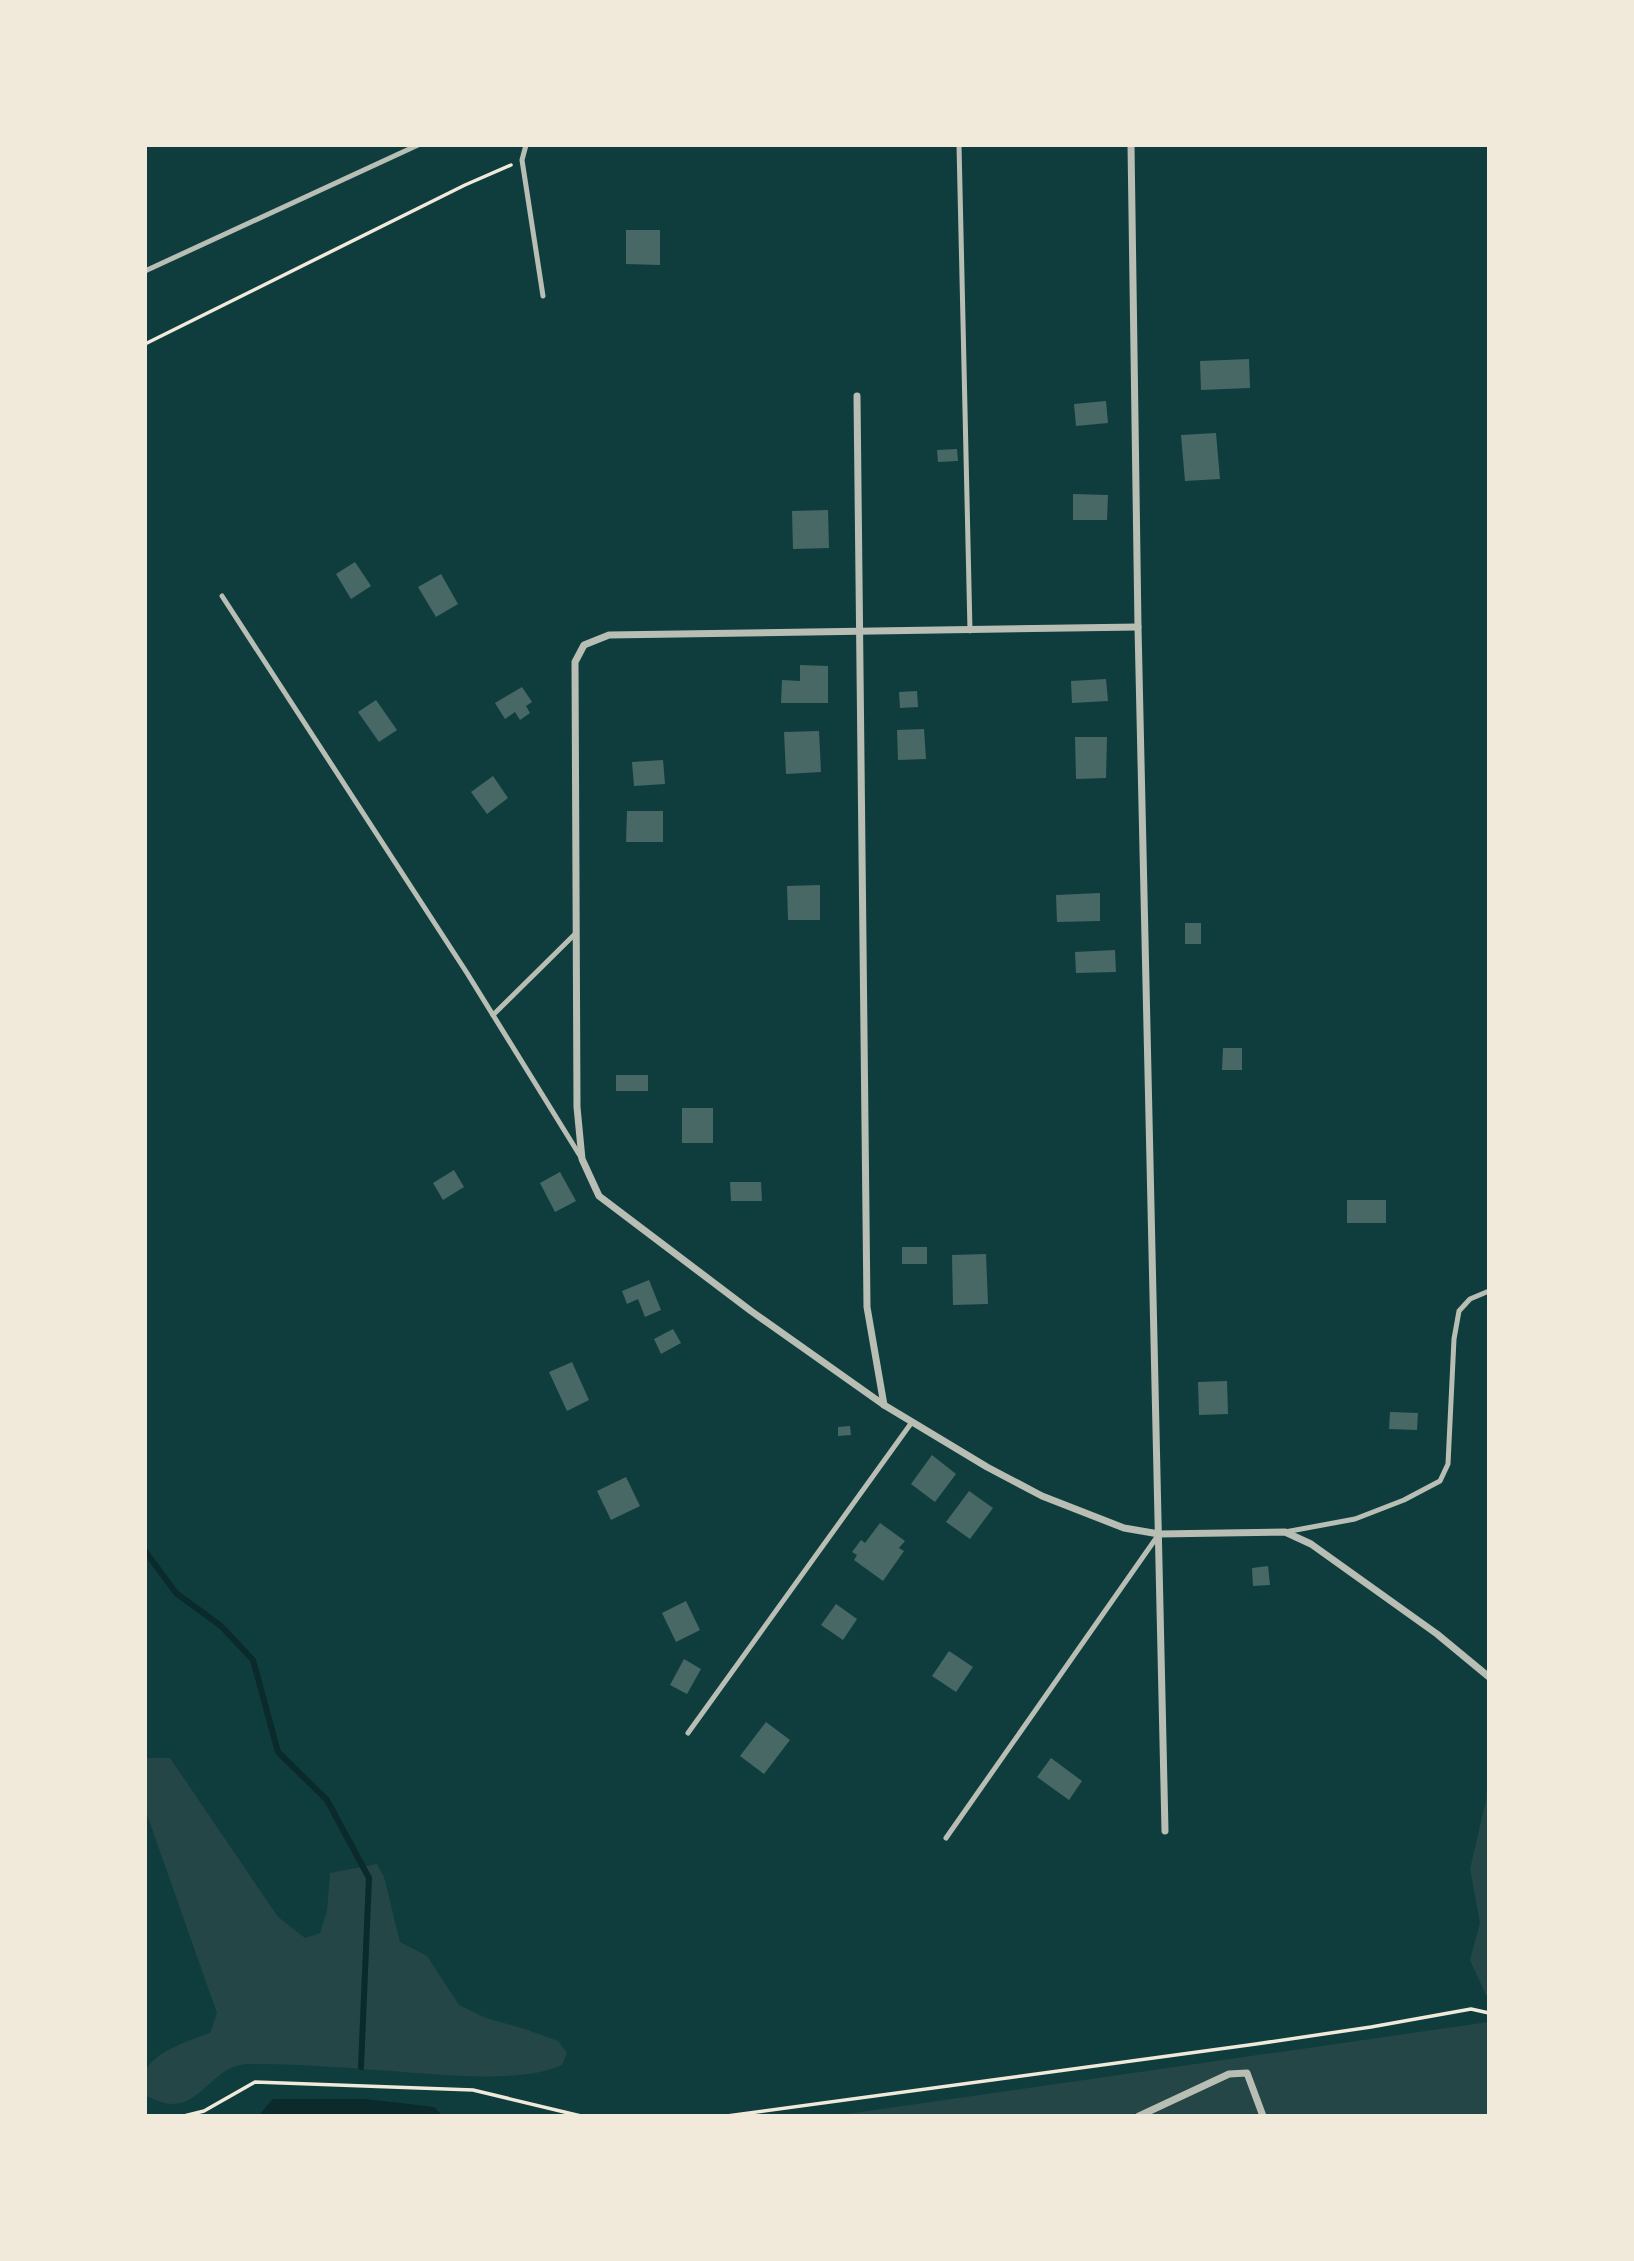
<svg xmlns="http://www.w3.org/2000/svg" width="1634" height="2261" viewBox="0 0 1634 2261" font-family="Inter,sans-serif">
<style>
.green{fill:#244646}
.water{fill:#0a2a2b}
.lines{fill:none;stroke-linecap:round;stroke-linejoin:round}
.stream{stroke:#0a2a2b;stroke-width:6}
.building{fill:#486865}
.path{stroke:#f1e9da;stroke-width:3.5}
.service{stroke:#b8beb3;stroke-width:5}
.minor{stroke:#b8beb3;stroke-width:7}
</style>
<rect width="100%" height="100%" fill="#0f3d3e"/>
<g class="green">
<path d="M146,1758H170L278,1917L305,1938L320,1933L327,1911L330,1873L377,1864L384,1877L400,1942L427,1956L459,2005L486,2018L525,2029L558,2041L567,2053L562,2065C524,2083 447,2075 404,2072C352,2068 301,2064 249,2064C214,2064 203,2105 171,2104C163,2104 153,2098 146,2096C145,2089 144,2080 145,2073C151,2052 191,2040 210,2033L217,2013L145,1809Z"/>
<path d="M1489,1762V1996L1486,1995L1470,1960L1480,1923L1470,1869L1486,1800Z"/>
<path d="M1489,2022V2116H833Z"/>
</g>
<path class="water" d="M273,2099H365L434,2107L443,2116H258Z"/>
<g class="lines">
<path class="stream" d="M145,1551L176,1593L221,1626L253,1660L278,1752L327,1800L369,1878L361,2067"/>
</g>
<g class="building">
<path d="M626,230H660V265L626,264Z"/>
<path d="M1249,359L1250,388L1201,390L1200,361Z"/>
<path d="M1106,401L1108,423L1076,426L1074,404Z"/>
<path d="M1216,433L1220,479L1185,481L1181,435Z"/>
<path d="M957,449L958,461L938,462L937,450Z"/>
<path d="M1073,494L1108,495L1107,520H1073Z"/>
<path d="M828,510L829,548L793,549L792,511Z"/>
<path d="M355,562L371,586L351,599L336,574Z"/>
<path d="M441,574L458,604L436,617L418,587Z"/>
<path d="M800,665L828,666V703H781L782,680L800,681Z"/>
<path d="M1106,679L1108,701L1072,703L1071,681Z"/>
<path d="M522,687L532,702L526,706L530,713L520,720L515,712L505,719L495,703Z"/>
<path d="M917,691L918,707L900,708L899,692Z"/>
<path d="M376,700L397,730L379,742L358,712Z"/>
<path d="M924,729L926,759L898,760L897,730Z"/>
<path d="M819,731L821,772L786,774L784,732Z"/>
<path d="M1075,737H1107L1106,778L1076,779Z"/>
<path d="M663,760L665,784L634,786L632,762Z"/>
<path d="M493,776L508,798L487,814L471,792Z"/>
<path d="M627,811H663V842H626Z"/>
<path d="M820,885V920H788L787,886Z"/>
<path d="M1100,893V921L1057,922L1056,895Z"/>
<rect x="1185" y="923" width="16" height="21"/>
<path d="M1115,950L1116,972L1076,973L1075,952Z"/>
<path d="M1223,1048H1242V1070H1222Z"/>
<rect x="616" y="1075" width="32" height="16"/>
<rect x="682" y="1108" width="31" height="35"/>
<path d="M454,1170L464,1187L443,1200L433,1183Z"/>
<path d="M560,1172L576,1201L555,1212L540,1183Z"/>
<path d="M730,1182H761L762,1201H731Z"/>
<rect x="1347" y="1200" width="39" height="23"/>
<rect x="902" y="1247" width="25" height="17"/>
<path d="M986,1254L988,1304L953,1305L952,1255Z"/>
<path d="M649,1280L661,1310L645,1317L638,1299L627,1304L622,1291Z"/>
<path d="M673,1329L681,1343L661,1354L654,1339Z"/>
<path d="M572,1362L589,1400L567,1411L549,1372Z"/>
<path d="M1227,1381L1228,1414L1199,1415L1198,1382Z"/>
<path d="M1390,1412L1418,1413L1417,1430L1389,1429Z"/>
<path d="M850,1426L851,1435L838,1436V1427Z"/>
<path d="M932,1455L956,1474L935,1502L911,1484Z"/>
<path d="M626,1477L640,1506L611,1520L597,1491Z"/>
<path d="M969,1491L993,1508L970,1539L946,1522Z"/>
<path d="M880,1523L905,1541L899,1548L904,1551L883,1581L854,1560L857,1555L852,1552L861,1540L865,1543Z"/>
<path d="M1268,1566L1270,1585L1253,1586L1252,1568Z"/>
<path d="M686,1601L700,1630L676,1642L662,1613Z"/>
<path d="M836,1604L857,1619L843,1640L821,1625Z"/>
<path d="M949,1651L973,1667L956,1692L932,1676Z"/>
<path d="M684,1659L701,1669L687,1694L670,1685Z"/>
<path d="M766,1722L790,1740L764,1774L740,1756Z"/>
<path d="M1051,1758L1082,1781L1069,1800L1037,1777Z"/>
</g>
<g class="lines">
<g class="path">
<path d="M145,344L465,185L511,165"/>
<path d="M184,2116L204,2111L255,2082L473,2090L581,2116"/>
<path d="M727,2116L1256,2044L1371,2027L1471,2009L1489,2013"/>
</g>
<g class="service">
<path d="M526,145L522,160L543,296"/>
<path d="M959,145L970,631"/>
<path d="M145,271L418,145"/>
<path d="M222,596L467,973L582,1159"/>
<path d="M493,1015L576,933"/>
<path d="M1285,1532L1355,1519L1404,1500L1440,1481L1448,1464L1454,1339L1459,1311L1470,1299L1489,1291"/>
<path d="M688,1733L912,1422"/>
<path d="M946,1838L1159,1534"/>
</g>
<g class="minor">
<path d="M1131,145L1138,627L1165,1831"/>
<path d="M857,396L867,1307L884,1405"/>
<path d="M1138,627L609,635L584,645L575,662L577,1107L582,1159L599,1196L751,1311L884,1405L987,1467L1042,1496L1124,1528L1159,1534L1285,1532L1311,1544L1437,1634L1489,1677"/>
<path d="M1139,2116L1229,2074L1247,2073L1263,2116"/>
</g>
</g>
<rect width="1634" height="2261" fill="none" stroke="#f1e9da" stroke-width="294"/>
</svg>
